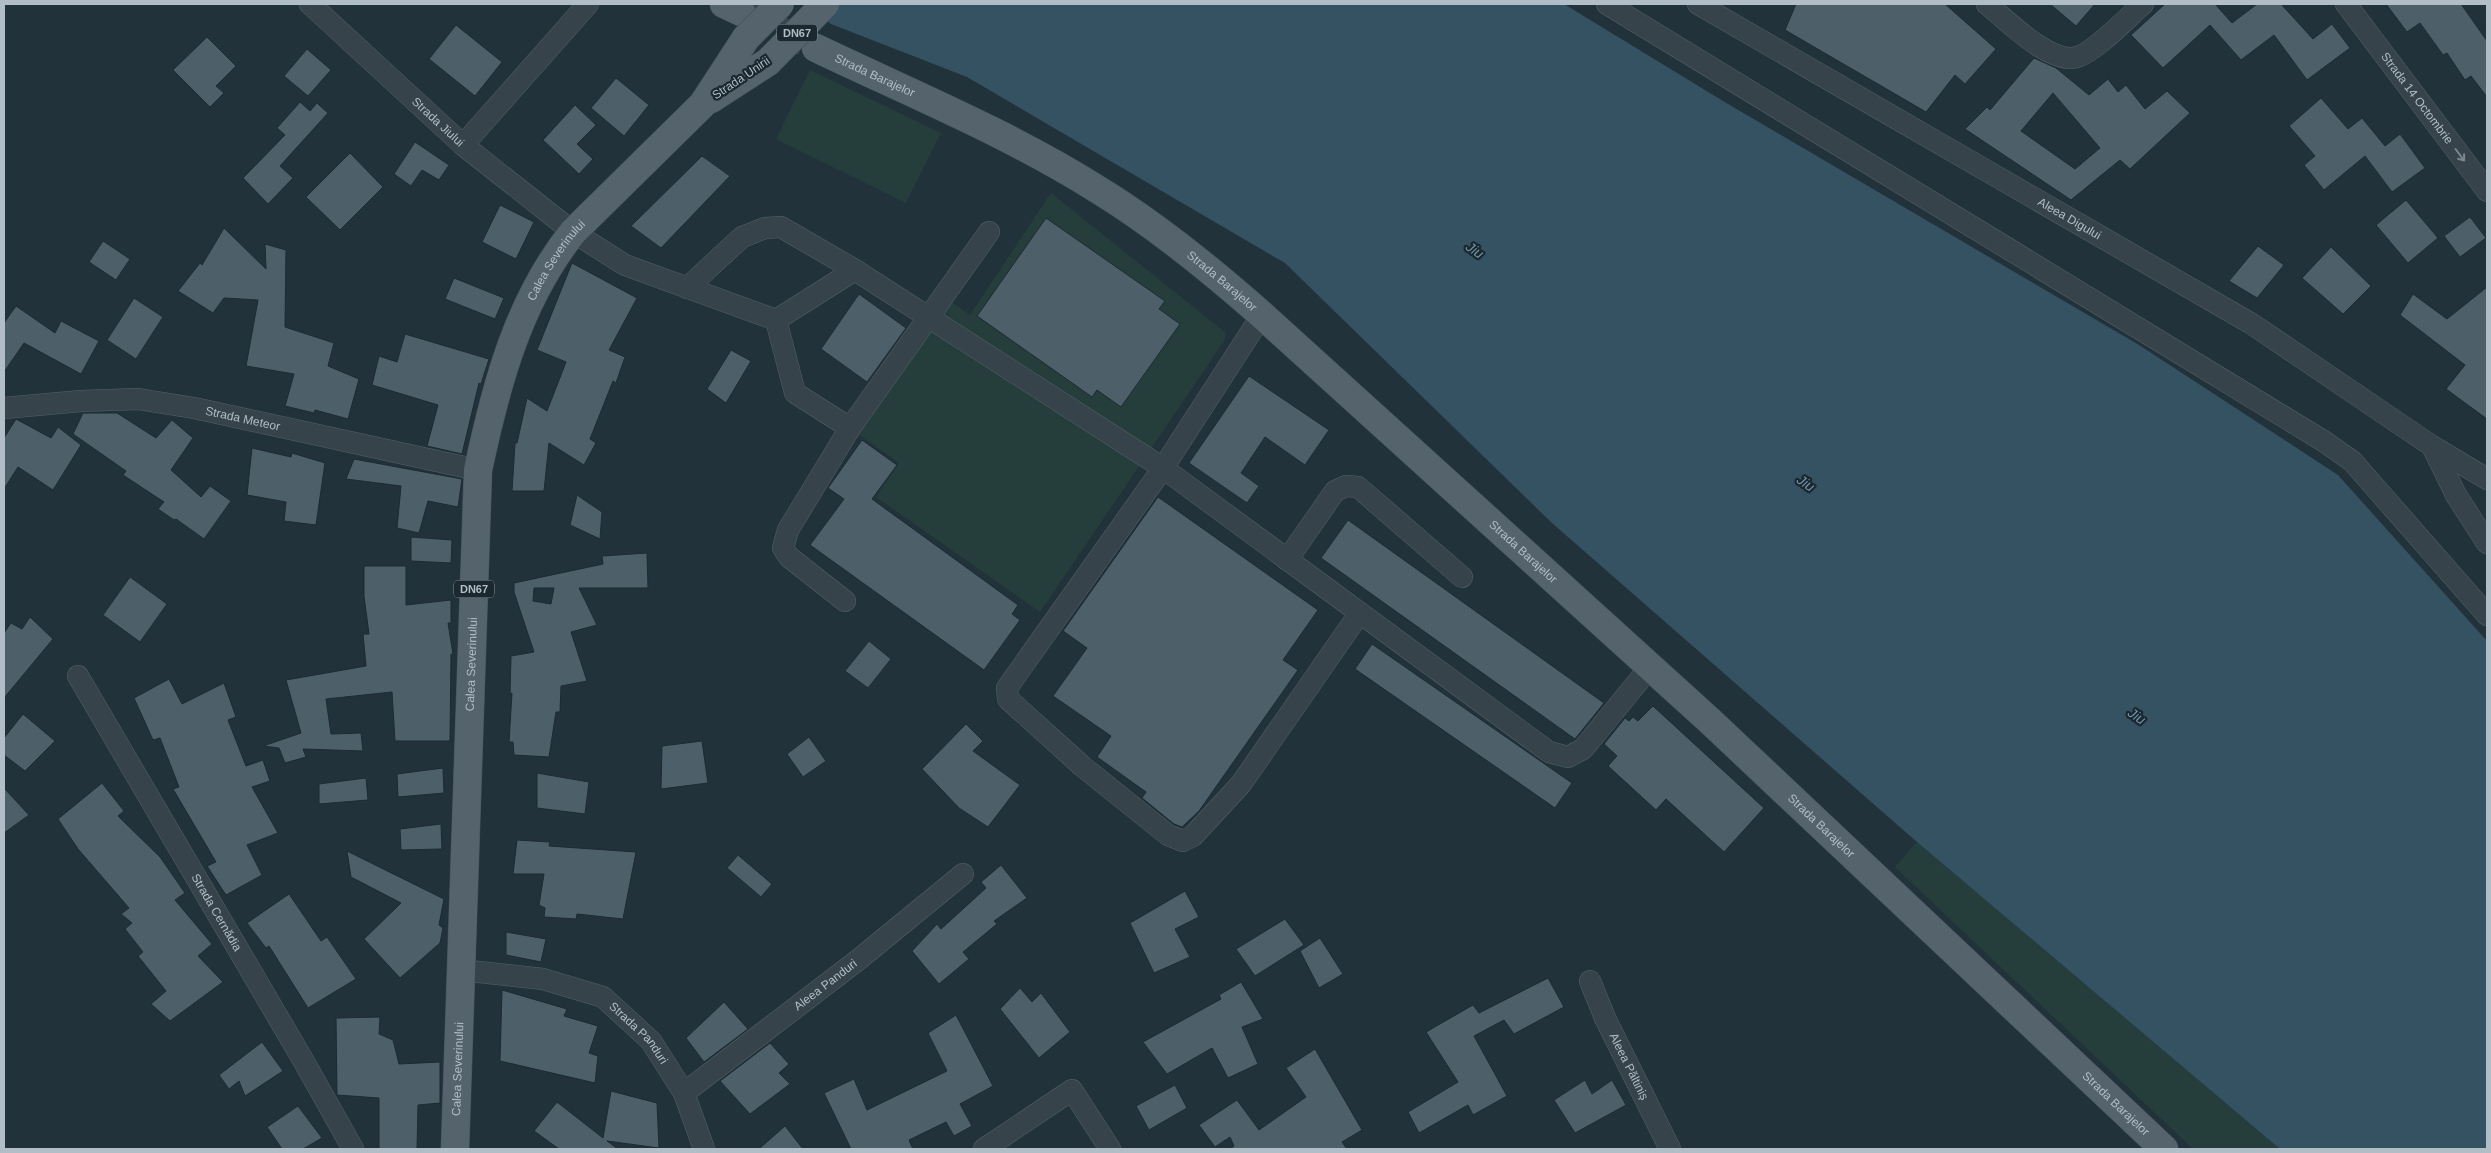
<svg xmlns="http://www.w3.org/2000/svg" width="2491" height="1153" viewBox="0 0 2491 1153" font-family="Arial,sans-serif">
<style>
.green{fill:#253e3b}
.water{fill:#355263}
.building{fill:#4d5f69;stroke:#1d2a32;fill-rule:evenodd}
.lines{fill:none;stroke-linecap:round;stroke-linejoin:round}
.major-tunnel{stroke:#374750;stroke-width:28;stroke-dasharray:28 14;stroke-linecap:butt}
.minor-casing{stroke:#546169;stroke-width:22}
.major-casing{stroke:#424f57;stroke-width:29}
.minor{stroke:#36434b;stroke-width:21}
.major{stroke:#54636c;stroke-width:28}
.major-bridge-casing{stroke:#424f57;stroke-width:29;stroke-linecap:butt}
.major-bridge{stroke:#54636c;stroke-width:28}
.oneway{stroke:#7a878f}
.labels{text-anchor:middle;stroke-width:4.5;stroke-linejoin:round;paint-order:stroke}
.shield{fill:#1b2830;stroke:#84919a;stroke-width:1}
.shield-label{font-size:11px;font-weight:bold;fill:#b1bec7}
.street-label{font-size:12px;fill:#b1bec7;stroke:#1b2830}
.water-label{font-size:14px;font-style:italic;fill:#7096ab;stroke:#1b2830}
</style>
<rect width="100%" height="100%" fill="#22323b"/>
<g class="green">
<path d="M810,70L941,133L906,203L776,139Z"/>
<path d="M1051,193L1226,333L1224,341L1040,612L876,497L899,463L855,432L946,298L970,315Z"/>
<path d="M1917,842L2280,1149H2193L1895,867Z"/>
</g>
<path class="water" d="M803,4H1564L1723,101L2139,345L2338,475L2487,641V1149H2280L1917,842L1552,523L1285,263L967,77L831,24Z"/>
<g class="building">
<path d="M1796,4H1945L1996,49L1965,84L1955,75L1926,112L1785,30Z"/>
<path d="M2050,4H2095L2076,26Z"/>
<path d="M2165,4H2215L2232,23L2257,4H2281L2313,39L2332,24L2350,48L2307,80L2274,35L2241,60L2210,25L2163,68L2131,35Z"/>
<path d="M2386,4H2461L2487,41V97L2471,76L2465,80L2447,53L2443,55L2420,23L2407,32Z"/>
<path d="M456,25L502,62L475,96L429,59Z"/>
<path d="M207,37L236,66L216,86L224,93L210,107L173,70Z"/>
<path d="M307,49L331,70L308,96L284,76Z"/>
<path d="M2034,58L2056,68L2089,95L2108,79L2118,92L2126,85L2145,109L2167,91L2190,113L2130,169L2120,160L2071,200L1965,129L1987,107L1990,110ZM2053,93L2100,148L2075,169L2021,131Z"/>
<path d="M616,78L649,105L624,136L591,108Z"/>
<path d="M2321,98L2348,129L2362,118L2385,146L2400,134L2425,168L2392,192L2365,156L2324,190L2304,165L2315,156L2289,126Z"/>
<path d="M300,102L310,111L317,103L328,113L280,166L293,178L268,204L243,178L285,135L277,128Z"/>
<path d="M575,105L596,125L577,144L593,159L579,174L543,140Z"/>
<path d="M415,142L449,165L439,180L422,170L411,186L394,174Z"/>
<path d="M350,153L383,187L340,230L306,197Z"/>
<path d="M702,156L730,176L661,248L631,226Z"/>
<path d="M2406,200L2438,238L2408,263L2376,225Z"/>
<path d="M500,205L534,222L516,259L482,242Z"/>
<path d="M2470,217L2486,238L2460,257L2444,236Z"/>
<path d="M1046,218L1165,301L1159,309L1180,324L1121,407L1097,390L1092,397L977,316Z"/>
<path d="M224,228L266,269L265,244L286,250L285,327L334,343L328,366L359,379L348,419L315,410L314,413L285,406L294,374L246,366L258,300L224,298L213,313L178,291L200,263L202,265Z"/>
<path d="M103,241L130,259L116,280L89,262Z"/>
<path d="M2258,246L2284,265L2257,298L2229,281Z"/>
<path d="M2331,247L2371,286L2343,314L2302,278Z"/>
<path d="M572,263L637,298L609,350L625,357L616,383L613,381L590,439L596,443L584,465L549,443L544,491H512L515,443H517L527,398L547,411L566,362L537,350Z"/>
<path d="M454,278L504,298L495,319L445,299Z"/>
<path d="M2487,287V419L2446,389L2465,365L2400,315L2413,294L2447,319Z"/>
<path d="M859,294L906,328L867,382L821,349Z"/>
<path d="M134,298L163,317L136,359L107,340Z"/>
<path d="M16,306L55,333L61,321L99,341L81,374L24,343L4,372V323Z"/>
<path d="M405,334L489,359L481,384L479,383L462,454L427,446L438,405L372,385L379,356L397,362Z"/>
<path d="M731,350L751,361L726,403L707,389Z"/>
<path d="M1249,376L1329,430L1305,465L1265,437L1241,473L1259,486L1247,503L1189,463Z"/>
<path d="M83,413H117L156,438L172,420L193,438L171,470L201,497L210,486L231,501L204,539L176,519L174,520L158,509L164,502L123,475L126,471L73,434Z"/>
<path d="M16,419L51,438L58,427L81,445L53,490L18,467L4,489V438Z"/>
<path d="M862,440L897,465L872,499L1018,605L1012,614L1020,620L984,670L810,545L844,499L828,488Z"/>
<path d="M252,448L291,457L292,453L325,463L316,525L284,521L286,502L247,495Z"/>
<path d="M354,459L462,479L458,507L428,501L419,533L397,528L401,486L346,479Z"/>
<path d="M577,495L602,512L600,539L570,525Z"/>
<path d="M1158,497L1318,610L1283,660L1298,670L1199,811L1182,827L1174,824L1142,798L1146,792L1097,757L1111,736L1053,696L1087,648L1063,631Z"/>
<path d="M1348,520L1604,703L1575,739L1321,558Z"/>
<path d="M411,537L452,540L451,563L411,561Z"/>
<path d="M647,553L648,588H579L597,625L571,632L587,681L561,686L560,712H556L549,757L514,755L513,742H509L512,693L510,694L511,656L534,652L514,592V583L603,564L602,556ZM534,588H554L551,604L533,601Z"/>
<path d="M364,566H406V605L451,600V623H448L453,654H451L450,741H395L392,692L326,699L331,734L361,733L363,751L303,749L306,757L285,763L279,748L263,746L301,733L286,680L366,666L363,634H369L364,596Z"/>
<path d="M130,577L167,604L140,642L103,615Z"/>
<path d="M30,617L53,639L4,698V633L11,623L22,629Z"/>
<path d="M869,641L891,659L868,688L845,671Z"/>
<path d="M1372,644L1572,783L1555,808L1355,669Z"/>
<path d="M169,679L182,704L224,683L236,717L228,720L246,766L263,760L270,781L252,787L278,833L247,845L262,875L226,895L207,866L216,862L173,789L179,787L160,738L153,740L134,698Z"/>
<path d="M1653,706L1764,808L1724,852L1666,799L1656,810L1608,766L1617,756L1604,744L1625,718L1629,721L1633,717L1638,721Z"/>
<path d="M23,714L55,741L25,771L4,755V738Z"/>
<path d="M966,724L983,741L973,751L1020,785L988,827L959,808L922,769Z"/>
<path d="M809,737L826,761L803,777L787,754Z"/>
<path d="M702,741L708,783L661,789L662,746Z"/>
<path d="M443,768L444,793L398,797L397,774Z"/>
<path d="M537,773L589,782L585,814L537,808Z"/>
<path d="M366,778L368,800L319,804V784Z"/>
<path d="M102,783L124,811L118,816L160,857L185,893L175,900L212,944L198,956L223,982L170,1021L151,1004L166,991L138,956L143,952L125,929L132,923L121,914L129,908L78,849L58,819Z"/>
<path d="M4,788L29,815L4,833Z"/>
<path d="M441,824L442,849L401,850L400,829Z"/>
<path d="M517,840L550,842L549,846L636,852L623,919L577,914L576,919L544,917L545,908L539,905L544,874H513Z"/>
<path d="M347,851L444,899L439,925L443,928L440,943L400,978L364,939L401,903L351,877Z"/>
<path d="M738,855L772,884L761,897L727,868Z"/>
<path d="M1001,865L1027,898L994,921L997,924L963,952L969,959L939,984L912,951L937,924L941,929L986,888L981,882Z"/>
<path d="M1185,891L1199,917L1175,929L1190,957L1154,973L1130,923Z"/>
<path d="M289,894L321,941L327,937L356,979L308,1008L269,946L266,948L247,923Z"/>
<path d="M1285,919L1304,945L1255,976L1236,949Z"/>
<path d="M506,932L546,939L541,962L506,955Z"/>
<path d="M1320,938L1343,974L1319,988L1300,951Z"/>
<path d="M1548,978L1564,1007L1514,1034L1504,1020L1474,1036L1507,1096L1473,1115L1468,1105L1419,1133L1408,1112L1458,1082L1426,1032L1473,1005L1479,1013Z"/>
<path d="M1241,982L1263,1019L1242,1027L1258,1064L1228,1078L1212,1048L1167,1074L1143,1042L1221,999L1219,995Z"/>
<path d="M1020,988L1032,1002L1041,993L1070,1032L1039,1058L1000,1009Z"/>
<path d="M502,990L567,1009L564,1016L598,1026L589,1053L598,1056L595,1083L500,1061Z"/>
<path d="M724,1002L748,1029L704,1062L686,1038Z"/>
<path d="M956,1015L993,1086L960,1104L972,1126L954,1136L946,1122L909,1140L913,1149H851L824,1093L854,1079L867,1110L947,1071L928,1033Z"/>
<path d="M380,1017L379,1034L393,1040L399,1064L440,1062V1103L418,1105L417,1149H379V1098L337,1095L336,1018Z"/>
<path d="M262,1042L283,1071L245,1096L239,1081L229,1089L219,1075Z"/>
<path d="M770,1043L789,1064L779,1073L790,1084L750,1114L720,1081Z"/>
<path d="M1315,1049L1362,1130L1342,1142L1347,1149H1230L1234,1146L1230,1137L1215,1147L1199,1125L1237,1100L1259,1130L1306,1097L1286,1068Z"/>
<path d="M1585,1080L1592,1094L1612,1080L1626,1105L1575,1133L1554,1100Z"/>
<path d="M1175,1085L1187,1108L1149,1130L1136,1106Z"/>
<path d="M611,1091L657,1103L659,1148L607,1141L618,1149H559L534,1131L557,1102L603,1138Z"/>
<path d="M298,1106L322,1138L303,1149H282L267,1127Z"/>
<path d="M785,1126L803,1149H759Z"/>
</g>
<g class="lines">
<path class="major-tunnel" d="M741,12L815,47"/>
<g class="minor-casing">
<g id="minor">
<path id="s1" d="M310,4L463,145L573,232L625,265L776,320L855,270"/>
<path d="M1607,4L2325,442L2352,461L2487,615"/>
<path id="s2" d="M1698,4L2252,324L2432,446L2487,479"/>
<path d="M1987,4C2006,20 2051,65 2077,57C2095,52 2128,17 2143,4"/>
<path id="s3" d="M2346,4L2487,191"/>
<path d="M463,145L588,4"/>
<path d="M687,288L742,237L765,228L781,227L855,270L1163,468L1549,752L1568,757L1583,749L1650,667"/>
<path d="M1262,315L1163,468L1007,688L1008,699L1082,766L1168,835L1183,841L1193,836L1241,784L1359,614"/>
<path d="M776,320L795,393L850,428"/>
<path id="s4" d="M4,408L81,401L138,399L194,408L478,470"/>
<path d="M2432,446L2456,495L2487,543"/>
<path d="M1287,560L1335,491L1346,486L1358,487L1462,577"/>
<path d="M845,601L789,557L783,548L788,530L850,428L989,232"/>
<path id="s5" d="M78,676L303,1060L353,1149"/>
<path id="s6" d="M461,970L543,979L603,997L651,1041L684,1093L704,1149"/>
<path id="s7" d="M1590,981L1605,1018L1670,1149"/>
<path id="s8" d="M684,1093L858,960L963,874"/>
<path d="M984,1149L1072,1090L1110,1149"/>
</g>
</g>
<g class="major-casing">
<g id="major">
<path d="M724,4L741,12"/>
<path id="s9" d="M816,48C910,93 1008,133 1097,189C1156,225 1210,269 1262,315L1710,721L2164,1149"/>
<path d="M711,99L768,62"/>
<path id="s10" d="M455,1149L478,470C496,385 518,301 573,232L703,104L746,38"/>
</g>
</g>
<use href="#minor" class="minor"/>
<use href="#major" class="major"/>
<g class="major-bridge-casing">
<g id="major-bridge">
<path d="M746,38L780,4"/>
<path d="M768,62L825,4"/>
</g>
</g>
<use href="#major-bridge" class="major-bridge"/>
</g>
<defs><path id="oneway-shaft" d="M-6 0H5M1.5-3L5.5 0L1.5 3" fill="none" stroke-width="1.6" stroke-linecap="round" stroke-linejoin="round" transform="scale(1.25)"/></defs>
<use class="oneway" href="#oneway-shaft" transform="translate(2460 155) rotate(53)"/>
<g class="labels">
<g class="shield">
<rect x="777" y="24.5" width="40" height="17" rx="4"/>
<rect x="454" y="580.5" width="40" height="17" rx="4"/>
</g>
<g class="shield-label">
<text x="797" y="37">DN67</text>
<text x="474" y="593">DN67</text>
</g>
<g class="street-label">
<text dy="4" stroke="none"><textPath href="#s9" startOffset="65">Strada Barajelor</textPath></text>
<text transform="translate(741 78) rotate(-34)" y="4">Strada Unirii</text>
<text dy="4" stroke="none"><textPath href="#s3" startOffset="118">Strada 14 Octombrie</textPath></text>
<text dy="4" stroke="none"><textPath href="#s1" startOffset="174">Strada Jiului</textPath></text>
<text dy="4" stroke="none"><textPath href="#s2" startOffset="429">Aleea Digului</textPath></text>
<text dy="4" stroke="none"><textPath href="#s10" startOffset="905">Calea Severinului</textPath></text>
<text dy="4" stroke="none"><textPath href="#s9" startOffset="470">Strada Barajelor</textPath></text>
<text dy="4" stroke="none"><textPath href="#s4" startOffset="241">Strada Meteor</textPath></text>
<text dy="4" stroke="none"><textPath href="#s9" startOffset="875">Strada Barajelor</textPath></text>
<text dy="4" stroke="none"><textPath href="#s10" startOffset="485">Calea Severinului</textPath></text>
<text dy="4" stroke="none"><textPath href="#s9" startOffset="1280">Strada Barajelor</textPath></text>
<text dy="4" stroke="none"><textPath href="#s5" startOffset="274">Strada Cernădia</textPath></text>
<text dy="4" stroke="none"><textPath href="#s8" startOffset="178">Aleea Panduri</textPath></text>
<text dy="4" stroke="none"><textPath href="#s6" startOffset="196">Strada Panduri</textPath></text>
<text dy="4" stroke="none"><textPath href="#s7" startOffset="94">Aleea Păltiniș</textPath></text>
<text dy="4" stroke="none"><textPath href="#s10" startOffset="80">Calea Severinului</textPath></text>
<text dy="4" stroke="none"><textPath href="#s9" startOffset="1685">Strada Barajelor</textPath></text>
</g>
<g class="water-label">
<text transform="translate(1475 250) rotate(35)" y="5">Jiu</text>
<text transform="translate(1806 483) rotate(35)" y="5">Jiu</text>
<text transform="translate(2137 716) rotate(35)" y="5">Jiu</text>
</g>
</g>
<rect width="2491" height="1153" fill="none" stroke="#b1bec7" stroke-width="10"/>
</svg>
